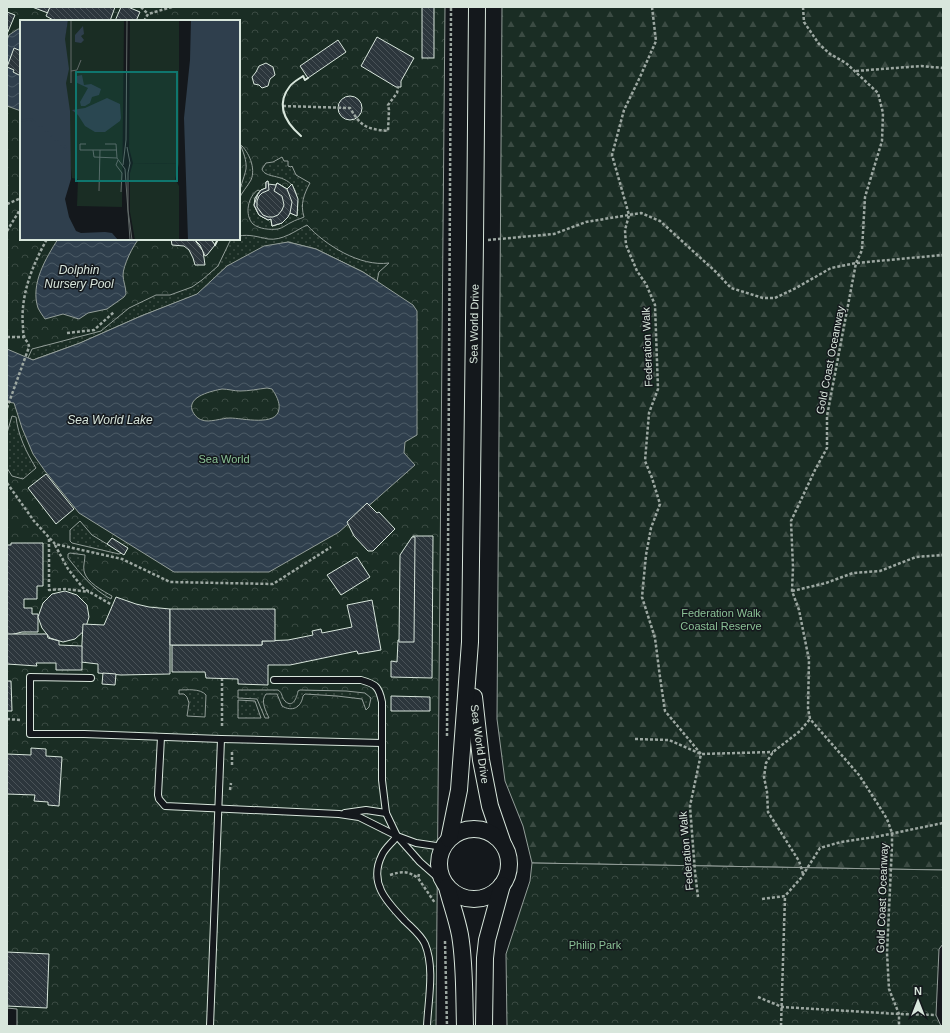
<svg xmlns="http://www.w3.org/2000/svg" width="950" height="1033" viewBox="0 0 950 1033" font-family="Arial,sans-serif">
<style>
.forest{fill:url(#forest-firs);stroke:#939e99}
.park{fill:url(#park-crowns);stroke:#939e99;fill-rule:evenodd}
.garden{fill:url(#garden-dots);stroke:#939e99}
.water{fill:url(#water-waves);stroke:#939e99;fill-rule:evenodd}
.building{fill:url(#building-back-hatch);stroke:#d8e6dc}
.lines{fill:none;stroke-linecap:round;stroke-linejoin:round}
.service-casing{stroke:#d8e6dc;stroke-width:8}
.tertiary-casing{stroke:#d8e6dc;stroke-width:18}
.path{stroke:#9da8a2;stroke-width:2.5;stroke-dasharray:3 2;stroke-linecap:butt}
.service{stroke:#14181c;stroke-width:6}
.tertiary{stroke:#14181c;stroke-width:16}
.wall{stroke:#d8e6dc;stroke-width:2}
.labels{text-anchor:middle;stroke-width:3;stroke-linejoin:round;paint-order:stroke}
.street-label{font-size:11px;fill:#d8e6dc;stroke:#14181c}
.park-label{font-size:11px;fill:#8ac095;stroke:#14181c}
.water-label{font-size:12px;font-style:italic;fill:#d8e6dc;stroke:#14181c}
.inset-river{fill:none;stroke:#2f3f4d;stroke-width:2}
.inset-road{fill:none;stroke:#626a69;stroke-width:1}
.view{fill:#0f766e;fill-opacity:0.15;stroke:#0f766e;stroke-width:2}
.inset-edge{fill:none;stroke:#d8e6dc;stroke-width:2}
</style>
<defs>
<pattern id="forest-firs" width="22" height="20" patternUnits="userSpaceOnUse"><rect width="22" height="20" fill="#1a2d24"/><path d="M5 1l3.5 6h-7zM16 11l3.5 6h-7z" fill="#3b4b43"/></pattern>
<pattern id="park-crowns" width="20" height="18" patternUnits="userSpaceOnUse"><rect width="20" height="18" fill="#1a2d24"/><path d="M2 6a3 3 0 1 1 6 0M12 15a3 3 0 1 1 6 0" fill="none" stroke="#3b4b43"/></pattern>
<pattern id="garden-dots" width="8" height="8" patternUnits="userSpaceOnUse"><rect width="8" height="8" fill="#1a2d24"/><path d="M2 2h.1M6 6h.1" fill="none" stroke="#3b4b43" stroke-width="1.8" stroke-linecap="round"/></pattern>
<pattern id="water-waves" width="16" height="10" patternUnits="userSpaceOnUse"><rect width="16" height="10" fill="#2f3f4d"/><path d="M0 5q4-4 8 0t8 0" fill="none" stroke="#4c5b66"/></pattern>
<pattern id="building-back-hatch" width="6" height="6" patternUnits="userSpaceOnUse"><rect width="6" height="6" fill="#2c363c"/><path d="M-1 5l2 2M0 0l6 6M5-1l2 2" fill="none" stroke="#4a5358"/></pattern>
</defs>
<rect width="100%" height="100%" fill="#14181c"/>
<path class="forest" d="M502,7H943V870L532,863L523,826L505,781L497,719Z"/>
<g class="park">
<path d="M7,7H445L436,1026H17V1009L7,1008ZM21,21H239V239H21Z"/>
<path d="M532,863L943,870V944L939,949L936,1015L941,1026H507L506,954L530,881Z"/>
</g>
<g class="garden">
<path d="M240,144C249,152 256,168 251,180C247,187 242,192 239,199C239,188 244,179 246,169C247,161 243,151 240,144Z"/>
<path d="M282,157L284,161H288V166L291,167L292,166L296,175L310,183C304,194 300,204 304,217C300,219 295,220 292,222C287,224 283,228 278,229C270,230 259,229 253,224C244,215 248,196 258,190L260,191C249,201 256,220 271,219L272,226L282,223L290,213L297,216C303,166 266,183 262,169L266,163L273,162Z"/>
<path d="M307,225C325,245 360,267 389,263L379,272L377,281L363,272L316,249L288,242L227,266L198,294L141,316L80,343L33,360L28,358L32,349L101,331L129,308L156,295H170L192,287L202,280L218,266L230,241L233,239H239V236C249,234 258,237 268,239C282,241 295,231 307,225Z"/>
<path d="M12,416L16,417C18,435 26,452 36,468L23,479L12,476L7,468V433Z"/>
<path d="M80,521L92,535L122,553L119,554L72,543L70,541V530Z"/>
<path d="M70,553L85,555C85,560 83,566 84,571C86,582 103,591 112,596L111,599C92,589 81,574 68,558V554Z"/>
<path d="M179,690C187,690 200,688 206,695L205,717L187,716L189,703L187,697L184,694H179Z"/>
<path d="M238,690H278C283,693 281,697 285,701C293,709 297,697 298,691L300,690L346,691L365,693L371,698L369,707L366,710L362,699L337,696L305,694L303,696C301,708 292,712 282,706L277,694H266C260,701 266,711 269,718H265L257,699L238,698Z"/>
<path d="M238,700L255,701L261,718H238Z"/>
</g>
<g class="water">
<path d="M18,29H21V111L7,106V40L9,35Z"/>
<path d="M58,239H139C133,245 123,266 123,275C123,281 126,287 126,294L124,297L107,309L88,313L79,319L63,314L45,319C43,316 40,312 38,308C30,284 46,258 58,239Z"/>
<path d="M288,242L316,249L363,272L413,305L417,311V435L405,442L404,453L415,465L339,532L269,572H174L79,513L45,471L33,454L22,428L14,403L7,402V349L33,360L80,343L141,316L197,294L227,266L264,246ZM267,388L272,389C276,395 280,402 279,409C277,427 242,418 230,418C222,418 209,423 202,420C198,419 194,415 192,410C188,396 212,391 222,389C228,389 234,391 240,391C249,391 258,389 267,388Z"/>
</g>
<g class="building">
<path d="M32,7H50L48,13Z"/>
<path d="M50,7H115L110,21H55L46,16Z"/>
<path d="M121,7H128L140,12L136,21H115Z"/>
<rect x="422" y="7" width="12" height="51"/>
<path d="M7,12L15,15L7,34Z"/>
<path d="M377,37L414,58L401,81V87H396L361,66Z"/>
<path d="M338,40L346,52L308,78L300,66Z"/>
<path d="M14,48L21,51V76L13,72L14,70L7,67Z"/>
<path d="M266,63L273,67L275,75L270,79L268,86L262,88L259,85L254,84L252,77L256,72L259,66Z"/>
<circle cx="350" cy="108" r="12"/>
<path d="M268,181V184L276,185L277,183L279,184L287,189L292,184L298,199L297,216L290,213L282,223L272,226L271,219L268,220L259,215L254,205L255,198L261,190L266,188V182Z"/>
<path d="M268,181L269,190L262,193L259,196L257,201V207L263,215L268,217H273L278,215L282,210L284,205L282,196L274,191L277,183L287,189L292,202L290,213L288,217L282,223L272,226L271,219L268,220L259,215L254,205L258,194L261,190L266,188V182Z"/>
<path d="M171,239H194L203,251L205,265H195L193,258L189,250L184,246L172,245Z"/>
<path d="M194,239H211L215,245L207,255L205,256L200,245Z"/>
<path d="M46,474L74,509L56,524L28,488Z"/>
<path d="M367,503L377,513L379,512L395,529L373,551H368L354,536L347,522Z"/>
<path d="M413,536H433L432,678L391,677V661L397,662L398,640H412Z"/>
<path d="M412,537H415L414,642H399L400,555Z"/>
<path d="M112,538L128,548L124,555L107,544Z"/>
<path d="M11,543H43V586H37V599H24V608H32V614H38V632H22L10,635L7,634V545H11Z"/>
<path d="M357,557L370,577L341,595L327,575Z"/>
<path d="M65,591L77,595L87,605L89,617L85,630L75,639L63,642L50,638L42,628L38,617L43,603L52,594Z"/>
<path d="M116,597L136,604L149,607L170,609V674L121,675L98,673V664L81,662L83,624L104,625Z"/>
<path d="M372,600L381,650L358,654L357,651L290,665H268V685L238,684V679L206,678L205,672H172V645H262V641L288,640L313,635L312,631L321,629L322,633L352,627L347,605Z"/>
<path d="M170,609H275V641H262V645H170Z"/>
<path d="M7,634H47L48,638L59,641V645L82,646V670H56V663H36L37,666L7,664Z"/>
<path d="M103,673L116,674L115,685L102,684Z"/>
<path d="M7,681H11L12,711H7Z"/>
<path d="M391,696L430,697V711H391Z"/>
<path d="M31,748L46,749V756L62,757L59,806L48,805V802L34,801L35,795L7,794V754L31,755Z"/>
<path d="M7,952L49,954L47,1008L7,1006Z"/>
</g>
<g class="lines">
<g class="service-casing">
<g id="service">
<path d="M91,678L30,677V734H84L221,739L382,743"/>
<path d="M274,680H361C376,684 379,687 382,702V780L386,813L397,836L420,862L445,884"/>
<path d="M161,737L158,795L159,799L165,806L339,814L359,817L397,836L416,843L443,847"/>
<path d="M345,813L366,810L386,813"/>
<path d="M397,836C393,842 385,848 382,855C368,883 387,902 405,921C412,928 421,935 425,944C435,968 428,1001 427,1026"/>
<path d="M210,1026L221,739"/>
</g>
</g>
<g class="tertiary-casing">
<g id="tertiary">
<path d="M474,697L481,760L490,806L503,844"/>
<circle cx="474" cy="864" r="35"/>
<path d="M449,839L459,790L470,642L475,241L477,7"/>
<path d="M447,887C451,903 457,919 460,935C465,965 464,996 465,1026"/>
<path d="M484,1026L485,958L487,940L502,885"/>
</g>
</g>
<g class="path">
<path d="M141,7L148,14"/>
<path d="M652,7L656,41L640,77L624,110L612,155L629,215L625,230L626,245L637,271L646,284L655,305L658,389L649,413L645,461L652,478L660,504L651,528L646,555L642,597L655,638L660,677L665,711L701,754L690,806L695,872L698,897"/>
<path d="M803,7L804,22L819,44L830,54L846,63L878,93L883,113L882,141L865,197L862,250L856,263L827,416V448L815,470L791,521L793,567L792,591L799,610L809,660L808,708L810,719L859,775L879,806L887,819L892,833V845L887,953L889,989L899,1014V1026"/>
<path d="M144,21L148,14L172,7"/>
<path d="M856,71L921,66L943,68"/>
<path d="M283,106L350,108C361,127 367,129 388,131L389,110L388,105L397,93L398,87"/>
<path d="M7,204L21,198"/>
<path d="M7,231L21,208"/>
<path d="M488,240L554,234L586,222L641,213L660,221L716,272L731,288L763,298H775L796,288L831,268L856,263L943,255"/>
<path d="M67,333L94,330L114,312"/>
<path d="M7,337H24"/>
<path d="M7,408L29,347C29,343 25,340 24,336C23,333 23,330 23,327C20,296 32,266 47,239"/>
<path d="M7,483L34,521L55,544L122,559L170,582L273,584L331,547"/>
<path d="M49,539V590L65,589L89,592"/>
<path d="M55,545L68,569L83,588L112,605"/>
<path d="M792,591L826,583L853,573L880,571L916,557L943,555"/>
<path d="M7,719L20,720"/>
<path d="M222,726V679"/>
<path d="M447,736L451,7"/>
<path d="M635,739L669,740L701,754L773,752"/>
<path d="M232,765V751"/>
<path d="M230,790L231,783"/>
<path d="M419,874L418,878L435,903"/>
<path d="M803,874L799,861L768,812L767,792L764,777L766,763L773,752L800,731L810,719"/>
<path d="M390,875C402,871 408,871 418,878"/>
<path d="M762,899L785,896L801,878L820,848L841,842L875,837L943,823"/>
<path d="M445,941L447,1026"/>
<path d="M758,997L782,1007L899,1014L936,1015"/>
<path d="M781,1026L785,896"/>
</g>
<use href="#service" class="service"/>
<use href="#tertiary" class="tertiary"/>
<g class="wall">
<path d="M301,136C285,122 275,105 290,86C293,82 299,79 303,76L305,80L308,78"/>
<path d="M215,245L218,239"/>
</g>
</g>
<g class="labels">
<g class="street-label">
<text transform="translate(474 324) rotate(-89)" y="4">Sea World Drive</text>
<text transform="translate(647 347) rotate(-92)" y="4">Federation Walk</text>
<text transform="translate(830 360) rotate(-79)" y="4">Gold Coast Oceanway</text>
<text transform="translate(480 744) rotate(82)" y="4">Sea World Drive</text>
<text transform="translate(686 851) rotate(-95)" y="4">Federation Walk</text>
<text transform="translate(882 898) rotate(-88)" y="4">Gold Coast Oceanway</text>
</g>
<g class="park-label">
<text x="224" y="463">Sea World</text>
<text x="721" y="617">Federation Walk<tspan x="721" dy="13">Coastal Reserve</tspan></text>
<text x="595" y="949">Philip Park</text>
</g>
<g class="water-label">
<text x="79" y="274">Dolphin<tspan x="79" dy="14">Nursery Pool</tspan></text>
<text x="110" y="424">Sea World Lake</text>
</g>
</g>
<g transform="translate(20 20)">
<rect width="220" height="220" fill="#14181c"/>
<path d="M159,0V144L113,143L109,128L110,1Z" fill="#1a2d24"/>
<path d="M48,0H104L102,187L57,186L58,159L52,158L50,138L44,131V22ZM113,143L159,144L155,159L159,166V220H115L110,192V153Z" fill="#1a2d24"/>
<path d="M48,0L45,19L49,49L46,63L50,91L51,159L45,179L49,197L56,211L61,213L85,212L92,213L98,220H0V0ZM171,0H220V220H168L164,98L170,40ZM63,6L64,14L61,16L64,20L61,23L55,22V15ZM62,55L64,65L71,64L81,69L79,75L72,77L70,83L65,86H61L60,82L68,68L55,62L57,56ZM87,78L100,84L101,98L100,101L85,112H75L65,106L58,95L52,90L65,88Z" fill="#2f3f4d"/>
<path class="inset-river" d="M0,101L11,99L46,128"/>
<path class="inset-road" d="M51,51L57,50L61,40M51,63V0M66,124H60V130H97M85,124H96L97,138L105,149L110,220M107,127L110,143L108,153V190L112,220M73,130L74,137L97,138M98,140L96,145L102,153L101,172M103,145L106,120L107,0M79,171L80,130"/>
<path class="view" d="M56,52H157V161H56Z"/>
<rect width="220" height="220" class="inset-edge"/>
</g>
<rect width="950" height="1033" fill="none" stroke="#d8e6dc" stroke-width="16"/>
<g transform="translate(918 1001)" stroke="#14181c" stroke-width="3" paint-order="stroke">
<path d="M0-3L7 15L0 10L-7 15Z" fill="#d8e6dc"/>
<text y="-6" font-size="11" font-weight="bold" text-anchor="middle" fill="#d8e6dc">N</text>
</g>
</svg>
